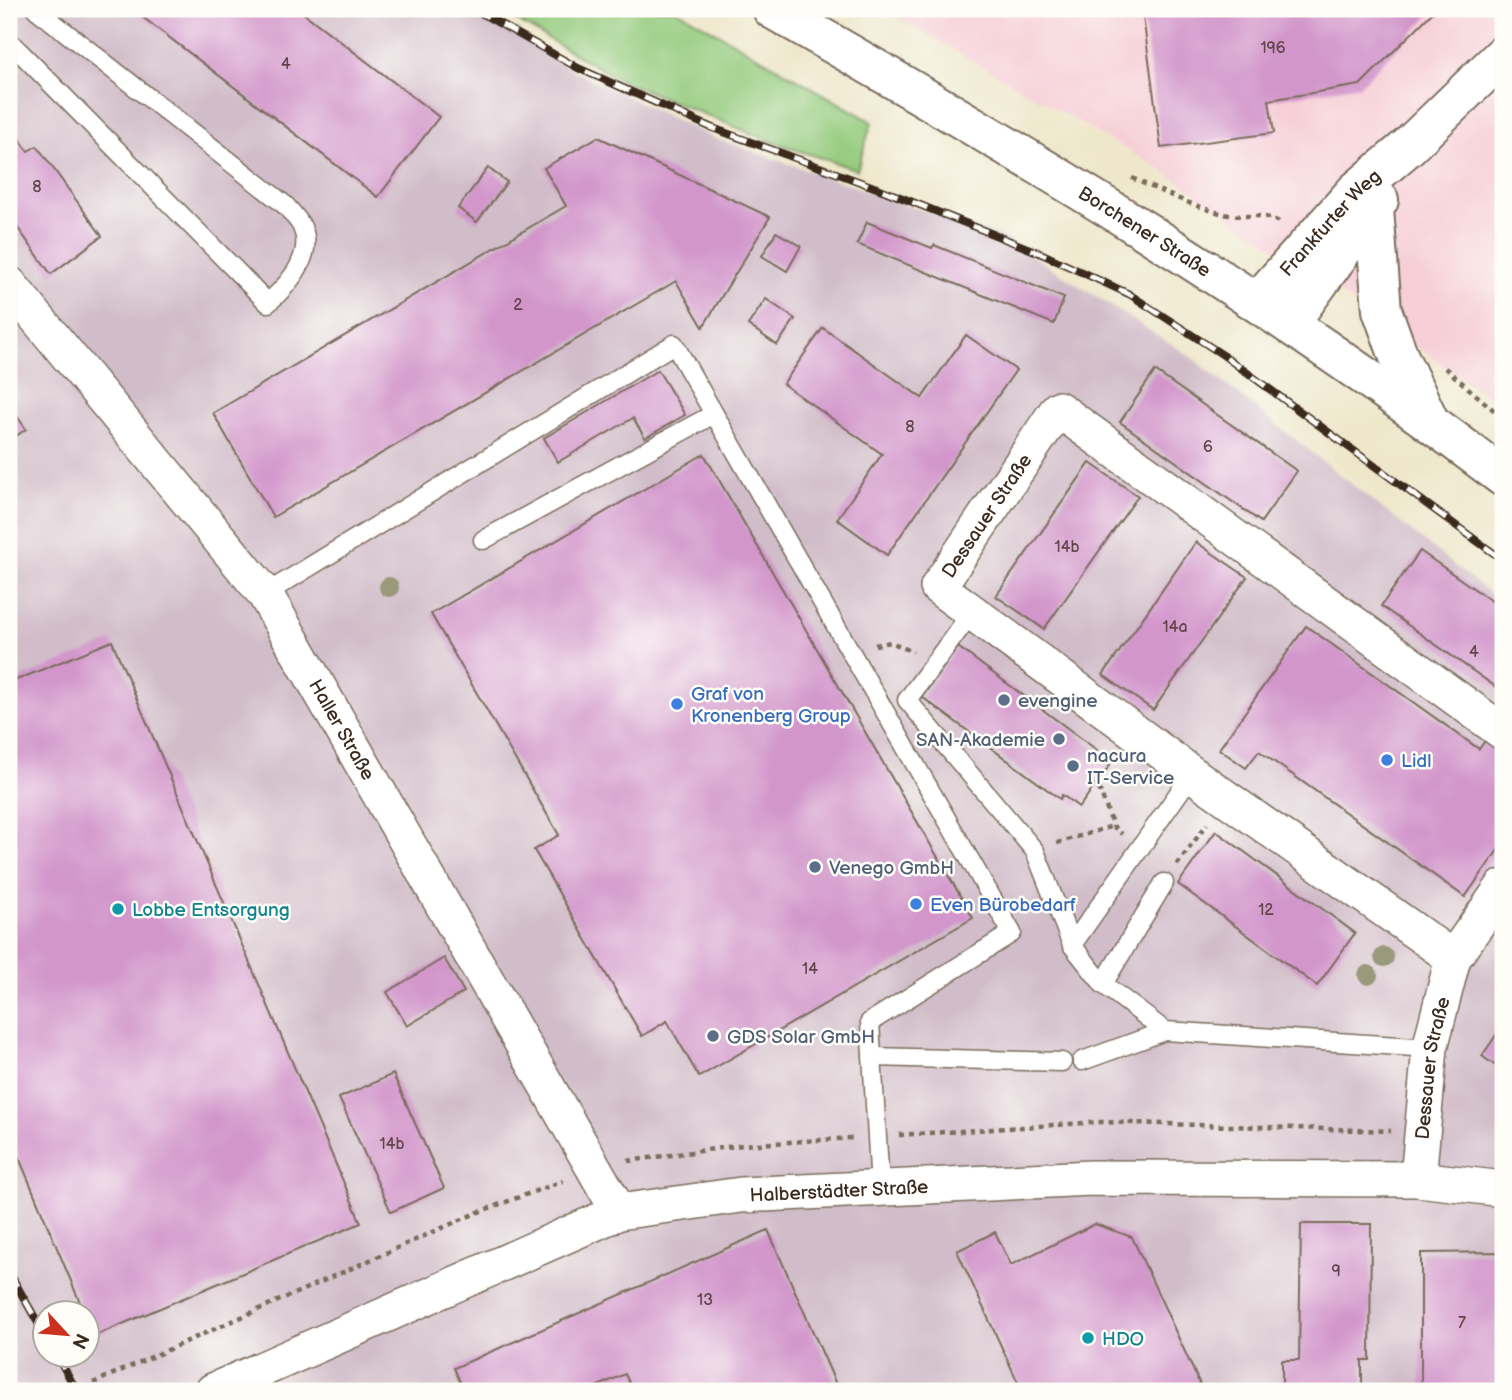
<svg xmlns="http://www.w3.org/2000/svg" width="1512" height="1400" viewBox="0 0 1512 1400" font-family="'Balsamiq Sans',sans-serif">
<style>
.built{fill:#f6cfd7}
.industrial{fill:#d1bdc9;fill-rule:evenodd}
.green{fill:#94cb7e;stroke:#687a4e;stroke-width:2}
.building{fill:#d296cb}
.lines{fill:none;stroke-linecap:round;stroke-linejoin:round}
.lane-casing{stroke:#7a6c5b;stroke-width:21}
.street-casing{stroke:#7a6c5b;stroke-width:38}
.secondary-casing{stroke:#7a6c5b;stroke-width:42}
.path{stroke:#7a6c5b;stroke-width:4.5;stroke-dasharray:5 5;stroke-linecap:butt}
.lane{stroke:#fff;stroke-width:18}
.street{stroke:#fff;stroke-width:35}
.secondary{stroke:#fff;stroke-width:38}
.rail-casing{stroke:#3b2a1e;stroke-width:8}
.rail{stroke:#fdfcf7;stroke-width:5;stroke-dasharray:16;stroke-linecap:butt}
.tree{fill:#9a997c}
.service-dot{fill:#5c6f8a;stroke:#fdfcf7;stroke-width:2.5}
.shop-dot{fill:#3f7fe0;stroke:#fdfcf7;stroke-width:2.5}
.culture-dot{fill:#0f9aa8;stroke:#fdfcf7;stroke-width:2.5}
.labels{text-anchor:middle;stroke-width:5;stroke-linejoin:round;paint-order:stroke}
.number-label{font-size:16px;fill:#614549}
.street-label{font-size:19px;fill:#3b2a1e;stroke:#fdfcf7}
.shop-label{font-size:19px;fill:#366cbe;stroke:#fdfcf7;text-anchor:start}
.service-label{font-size:19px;fill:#4e5e75;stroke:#fdfcf7;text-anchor:start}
.culture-label{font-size:19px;fill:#0d838f;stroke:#fdfcf7;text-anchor:start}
</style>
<rect width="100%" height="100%" fill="#fdfcf7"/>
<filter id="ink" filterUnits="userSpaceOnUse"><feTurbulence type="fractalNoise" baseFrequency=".0143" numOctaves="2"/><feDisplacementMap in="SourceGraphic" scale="14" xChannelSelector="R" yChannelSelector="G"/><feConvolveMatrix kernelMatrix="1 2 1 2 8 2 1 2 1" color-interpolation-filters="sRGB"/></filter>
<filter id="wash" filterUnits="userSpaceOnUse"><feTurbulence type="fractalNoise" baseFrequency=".00686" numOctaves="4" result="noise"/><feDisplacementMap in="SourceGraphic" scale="28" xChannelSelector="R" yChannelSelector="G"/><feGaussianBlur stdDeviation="1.57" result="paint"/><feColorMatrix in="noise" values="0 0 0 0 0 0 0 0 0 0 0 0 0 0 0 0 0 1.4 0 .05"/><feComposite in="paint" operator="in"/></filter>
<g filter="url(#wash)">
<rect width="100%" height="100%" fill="#eee7cb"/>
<path class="built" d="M883,9H1503V407L1162,170Z"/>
<path class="industrial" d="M9,9H483L574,71L711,137L1006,239L1191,357L1503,604V1391H9ZM46,1312H88V1354H46Z"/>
<path class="green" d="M497,9H675L872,122L857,170L767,140L618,79Z"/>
<g id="blocks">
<g class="building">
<path d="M132,9H298L439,117L378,197Z"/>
<path d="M1142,9H1436L1360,85L1269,100L1274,133L1161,148Z"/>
<path d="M9,124L28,151L37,146L102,236L51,274L12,220L9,222Z"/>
<path d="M598,137L770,217L703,327L676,281L273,517L213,413L566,206L544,168Z"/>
<path d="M488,168L507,182L477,222L458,208Z"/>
<path d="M867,222L932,248L934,245L1064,298L1054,324L857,244Z"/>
<path d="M776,232L801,246L787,271L762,256Z"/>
<path d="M766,299L795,319L777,345L748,325Z"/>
<path d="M823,328L922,398L966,335L1016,370L887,555L837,519L882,454L783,384Z"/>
<path d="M658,370L685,415L645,438L633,418L558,462L544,438Z"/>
<path d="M1155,371L1297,471L1261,522L1120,422Z"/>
<path d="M9,405L26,429L9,441Z"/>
<path d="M704,454L973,918L699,1077L667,1021L642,1036L534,850L559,835L431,614Z"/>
<path d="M1090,463L1138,496L1044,629L996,596Z"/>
<path d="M1196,542L1247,577L1153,710L1103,675Z"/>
<path d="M1420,551L1503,609V692L1381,606Z"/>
<path d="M1306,626L1479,749L1490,734L1503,744V843L1465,897L1259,751L1246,768L1219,749Z"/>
<path d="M112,641L361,1223L94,1336L88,1312H84L9,1134V683Z"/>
<path d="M958,647L1097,750L1094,753L1110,765L1079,807L1062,795L1060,799L922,697Z"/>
<path d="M1216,831L1355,933L1317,986L1178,884Z"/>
<path d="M444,958L464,992L407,1026L387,992Z"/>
<path d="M1503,1025V1071L1482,1056Z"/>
<path d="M393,1074L444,1188L391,1212L339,1098Z"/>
<path d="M1095,1224L1132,1237L1203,1391H1022L957,1251L995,1232L1011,1265Z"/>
<path d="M1301,1224H1371L1370,1360H1362V1391H1282V1360H1299Z"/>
<path d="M768,1230L839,1391H633L625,1374L598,1386L600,1391H464L454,1368Z"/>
<path d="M1503,1252V1391H1421V1253Z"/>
</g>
</g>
</g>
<g filter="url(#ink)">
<use href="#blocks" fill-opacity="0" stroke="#7a6c5b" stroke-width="2"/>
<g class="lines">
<g class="lane-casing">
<g id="lane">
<path d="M9,41L268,303C287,286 315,256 302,227C298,219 290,211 285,205L36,9"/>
<path d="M483,540L714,414"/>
<path d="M265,594L674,344L1012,933L870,1022L880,1187"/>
<path d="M972,612L907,700L1035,851L1072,945L1103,984L1165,1031L1430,1048"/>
<path d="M1072,945L1192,774"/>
<path d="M1103,984L1164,883"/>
<path d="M872,1057L1062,1062"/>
<path d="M1082,1061L1165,1031"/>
</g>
</g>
<g class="street-casing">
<g id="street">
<path id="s1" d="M9,284L265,594L619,1212"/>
<path id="s2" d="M1453,958L1192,774L938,587L1058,409L1503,732"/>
<path id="s3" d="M1418,1179L1430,1048L1453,958L1503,887"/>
<path id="s4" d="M213,1391L619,1212L741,1195L1091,1178L1418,1179L1503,1189"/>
</g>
</g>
<g class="secondary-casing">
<g id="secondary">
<path id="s5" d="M772,9C1022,152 1274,302 1503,477"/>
<path d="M1374,209L1382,310L1399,357L1427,416"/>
<path id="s6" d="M1257,302L1356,191L1409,146L1503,55"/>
<path d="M1289,324L1379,200"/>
</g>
</g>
<g class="path">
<path d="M1132,178C1162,192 1192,206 1224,214C1245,219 1264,211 1282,224"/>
<path d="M1445,368L1503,418"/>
<path d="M875,645L891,642L913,652"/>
<path d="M1099,788L1113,826L1122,834"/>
<path d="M1057,843L1113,826"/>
<path d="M1177,865L1207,824"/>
<path d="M899,1135L1101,1122L1391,1131"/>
<path d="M628,1161L742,1145L852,1138"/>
<path d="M93,1383L476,1213L563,1181"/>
</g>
<use href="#lane" class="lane"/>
<use href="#street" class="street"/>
<use href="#secondary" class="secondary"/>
<g class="rail-casing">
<g id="rail">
<path d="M474,9L578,68L710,127L885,191L1040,253L1129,294L1223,355L1503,560"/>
<path d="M9,1272L46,1337"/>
<path d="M56,1354L77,1391"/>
</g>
</g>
<use href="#rail" class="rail"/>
</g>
<g class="tree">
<circle cx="389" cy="587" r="10"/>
<circle cx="1384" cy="957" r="10"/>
<circle cx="1368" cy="975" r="10"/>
</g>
</g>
<g class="service-dot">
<circle cx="1004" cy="700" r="7"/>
<circle cx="1059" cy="739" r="7"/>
<circle cx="1073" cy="766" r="7"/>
<circle cx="815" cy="867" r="7"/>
<circle cx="713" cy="1036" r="7"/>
</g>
<g class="shop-dot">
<circle cx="677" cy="704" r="7"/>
<circle cx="1387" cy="760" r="7"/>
<circle cx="916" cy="904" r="7"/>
</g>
<g class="culture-dot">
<circle cx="118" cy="909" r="7"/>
<circle cx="1088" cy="1338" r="7"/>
</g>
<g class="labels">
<g class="number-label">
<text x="1273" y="53">196</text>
<text x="286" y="69">4</text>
<text x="37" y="192">8</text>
<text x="518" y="310">2</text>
<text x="910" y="432">8</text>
<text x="1208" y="452">6</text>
<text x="1067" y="552">14b</text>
<text x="1175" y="632">14a</text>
<text x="1474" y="657">4</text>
<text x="1266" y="915">12</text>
<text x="810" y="974">14</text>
<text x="392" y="1149">14b</text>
<text x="1336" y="1276">9</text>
<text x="705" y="1305">13</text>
<text x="1462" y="1328">7</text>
</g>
<g class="street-label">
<text dy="7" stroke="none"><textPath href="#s6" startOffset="108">Frankfurter Weg</textPath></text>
<text dy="7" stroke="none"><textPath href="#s5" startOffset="434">Borchener Straße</textPath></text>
<text dy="7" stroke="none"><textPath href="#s2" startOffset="721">Dessauer Straße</textPath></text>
<text dy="7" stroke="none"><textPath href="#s1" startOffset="558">Haller Straße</textPath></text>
<text dy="7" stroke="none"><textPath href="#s3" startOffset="112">Dessauer Straße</textPath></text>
<text dy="7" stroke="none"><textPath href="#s4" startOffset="665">Halberstädter Straße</textPath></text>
</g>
<g class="shop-label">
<text x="691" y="700">Graf von<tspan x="691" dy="22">Kronenberg Group</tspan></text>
<text x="1401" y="767">Lidl</text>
<text x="930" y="911">Even Bürobedarf</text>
</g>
<g class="service-label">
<text x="1018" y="707">evengine</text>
<text x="1045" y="746" text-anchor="end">SAN-Akademie</text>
<text x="1087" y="762">nacura<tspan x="1087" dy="22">IT-Service</tspan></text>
<text x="829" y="874">Venego GmbH</text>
<text x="727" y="1043">GDS Solar GmbH</text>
</g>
<g class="culture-label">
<text x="132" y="916">Lobbe Entsorgung</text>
<text x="1102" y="1345">HDO</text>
</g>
</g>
<rect width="1512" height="1400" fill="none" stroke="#fdfcf7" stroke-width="35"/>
<g transform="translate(66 1334) rotate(116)"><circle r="33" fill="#fdfcf7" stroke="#afa8a0" stroke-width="2"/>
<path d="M0-5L12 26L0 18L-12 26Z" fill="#c8321e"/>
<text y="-10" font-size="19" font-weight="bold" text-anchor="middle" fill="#3b2a1e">N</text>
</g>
</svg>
